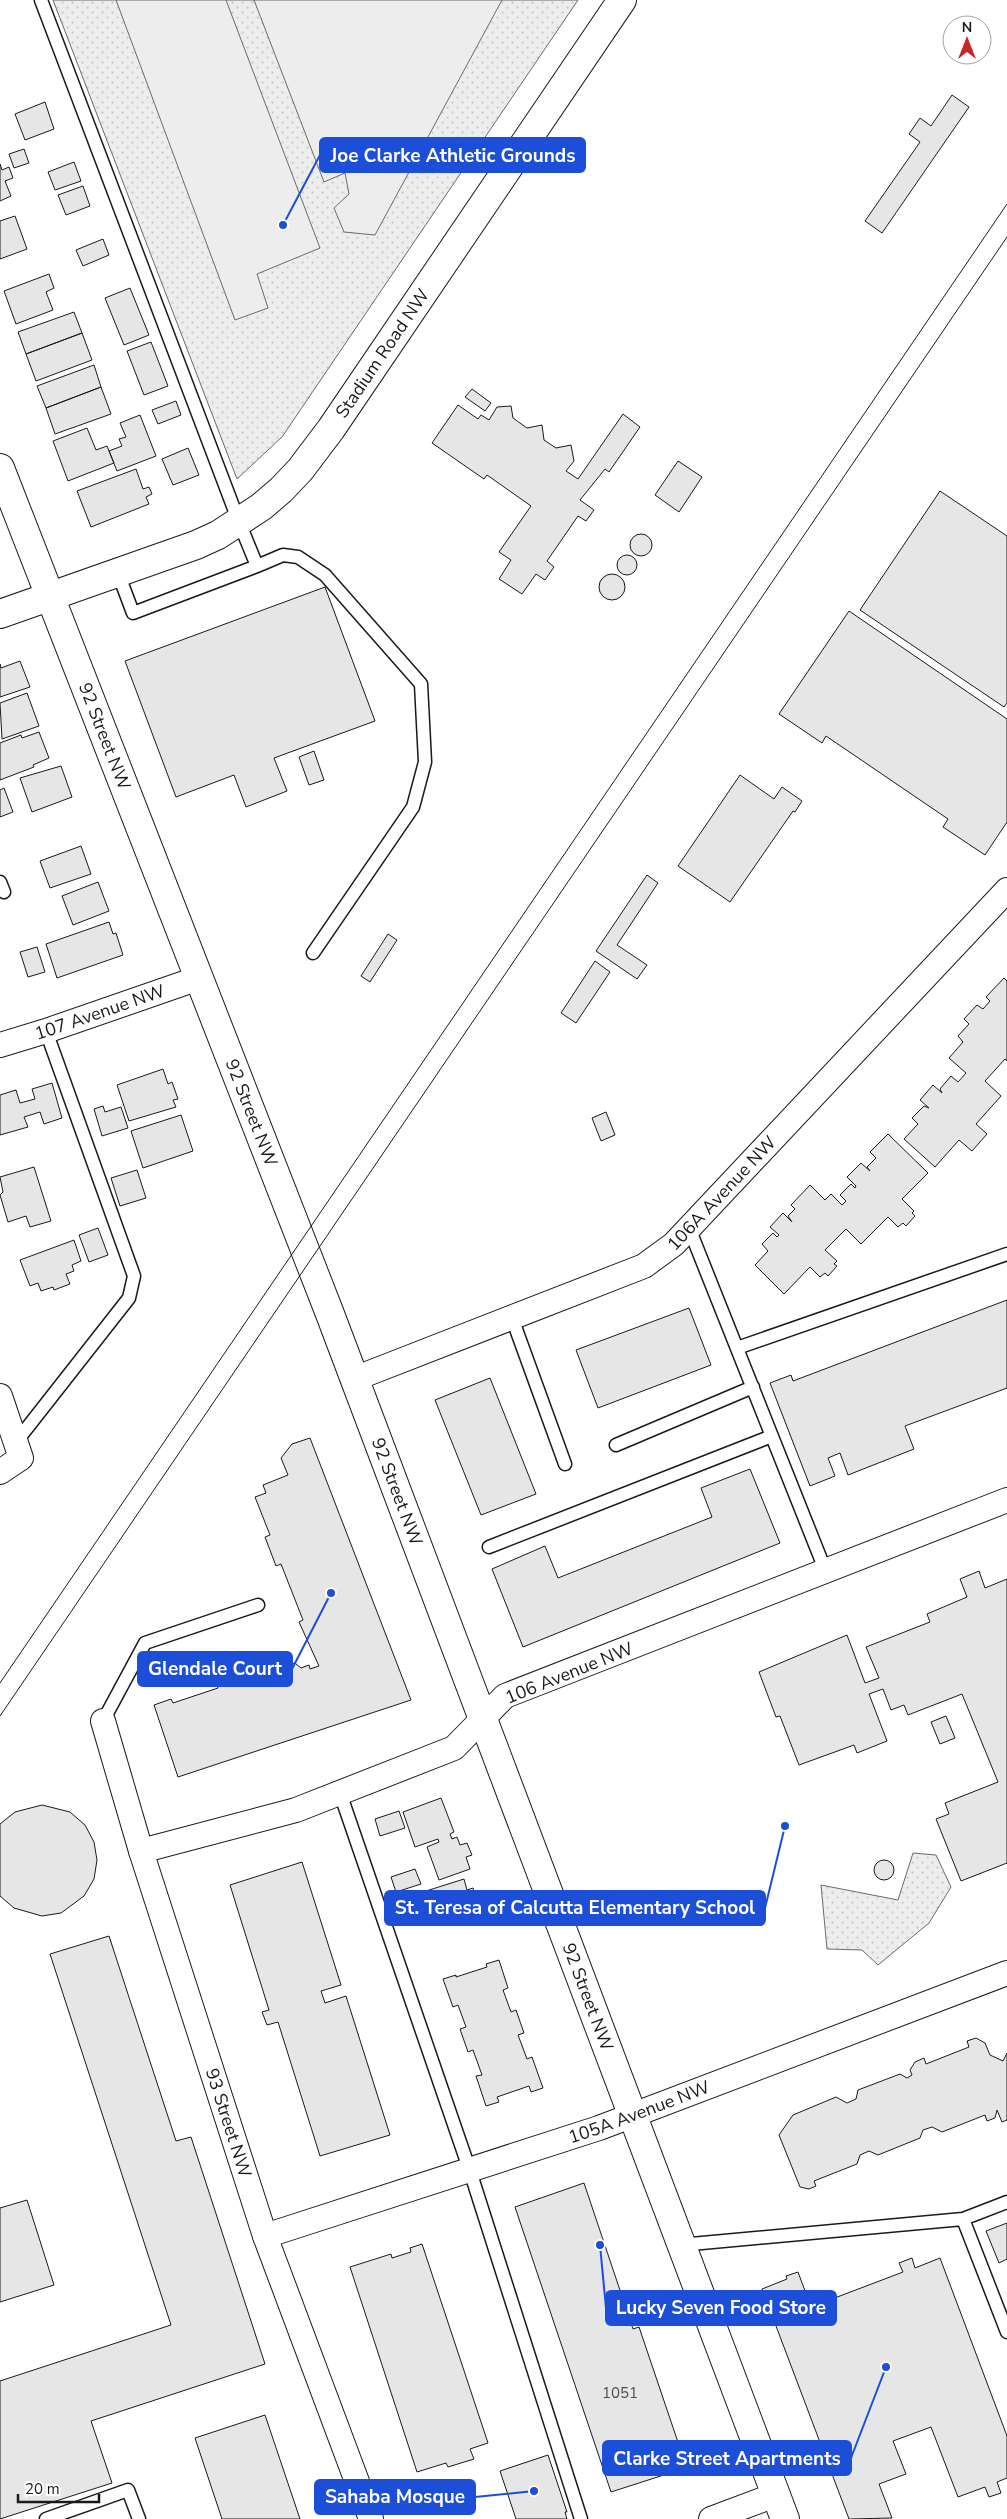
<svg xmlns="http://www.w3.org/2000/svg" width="1007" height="2519" viewBox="0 0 1007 2519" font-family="'Nunito Sans',sans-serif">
	<defs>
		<pattern id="park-dots" width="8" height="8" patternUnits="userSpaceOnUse" patternTransform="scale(1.25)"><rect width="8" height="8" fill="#ededed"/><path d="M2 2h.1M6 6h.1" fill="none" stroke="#cbcbcb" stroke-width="1.8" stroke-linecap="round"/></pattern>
	</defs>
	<rect width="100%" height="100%" fill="#fff"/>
	<!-- park -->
	<path fill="url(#park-dots)" stroke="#6a6a6a" d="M 53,0 L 578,0 L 282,437 L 237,479 Z
		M 913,1853 L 936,1855 L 951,1887 L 929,1923 L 878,1965 L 862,1950 L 827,1949 L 821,1885 L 898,1900 Z"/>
	<!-- built -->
	<path fill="#ededed" stroke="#6a6a6a" d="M 116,0 L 226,0 L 320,248 L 257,274 L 268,308 L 235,320 Z
		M 254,0 L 502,0 L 375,235 L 344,232 L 334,208 L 349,194 L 345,173 L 324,182 Z"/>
	<!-- building -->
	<path fill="#e6e6e6" stroke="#1a1a1a" d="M 952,95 L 969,107 L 882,233 L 865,221 L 920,142 L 909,134 L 920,118 L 931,126 Z
		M 45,102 L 54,129 L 25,140 L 15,114 Z
		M 24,149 L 29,163 L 14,168 L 9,154 Z
		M 74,162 L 81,181 L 55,190 L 48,172 Z
		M 0,164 L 2,170 L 9,167 L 13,178 L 5,181 L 11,196 L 0,201 Z
		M 83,186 L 90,206 L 66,215 L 58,195 Z
		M 15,216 L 27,249 L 0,259 L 0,221 Z
		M 103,239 L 109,255 L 83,266 L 76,250 Z
		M 49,274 L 54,288 L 46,292 L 53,310 L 16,324 L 4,291 Z
		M 130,288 L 149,335 L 124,345 L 105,298 Z
		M 74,312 L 82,333 L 26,354 L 18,332 Z
		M 82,333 L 92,360 L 36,381 L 26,354 Z
		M 151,342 L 168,386 L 144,395 L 127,351 Z
		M 94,365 L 101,387 L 46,408 L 37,386 Z
		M 101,387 L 111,414 L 55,434 L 46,408 Z
		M 472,389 L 491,403 L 485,411 L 465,397 Z
		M 176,401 L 181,415 L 158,424 L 152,410 Z
		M 458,405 L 478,419 L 481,415 L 489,420 L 497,407 L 511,406 L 513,418 L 527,428 L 542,425 L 544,440 L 556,448 L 571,445 L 574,461 L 566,471 L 578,479 L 623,414 L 640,427 L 609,472 L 605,469 L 580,500 L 594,510 L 586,521 L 578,516 L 547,561 L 554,567 L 545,580 L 536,574 L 522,594 L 499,579 L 511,560 L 499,552 L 531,506 L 487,475 L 484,479 L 432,443 Z
		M 140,415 L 156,456 L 117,471 L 109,451 L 122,446 L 119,439 L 126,437 L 120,423 Z
		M 87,428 L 96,450 L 107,446 L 114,463 L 68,481 L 53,441 Z
		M 188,448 L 199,475 L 173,485 L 162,459 Z
		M 678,461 L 702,477 L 679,512 L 655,495 Z
		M 136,469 L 143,489 L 149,487 L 152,494 L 146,497 L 149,504 L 91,527 L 77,491 Z
		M 940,491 L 1007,536 L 1007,703 L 1004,707 L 860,610 Z
		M630 545a11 11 0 1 1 22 0a11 11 0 1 1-22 0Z
		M617 565a10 10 0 1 1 20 0a10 10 0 1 1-20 0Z
		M599 587a13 13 0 1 1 26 0a13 13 0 1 1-26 0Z
		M 325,587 L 375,721 L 274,758 L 287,791 L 246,807 L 234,775 L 176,797 L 125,661 Z
		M 849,611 L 1007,719 L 1007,822 L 985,855 L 943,827 L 948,819 L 826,736 L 822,743 L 779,714 Z
		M 20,661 L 30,687 L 0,697 L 0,664 L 1,668 Z
		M 27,693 L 39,726 L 2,739 L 0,703 Z
		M 39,732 L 49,758 L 33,765 L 34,767 L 0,780 L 0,743 L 21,735 L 22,738 Z
		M 314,751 L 324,780 L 309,785 L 299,757 Z
		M 61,766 L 72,797 L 32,812 L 20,778 Z
		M 740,775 L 774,799 L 782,787 L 802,801 L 795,812 L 793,811 L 730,902 L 678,866 Z
		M 4,788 L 13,812 L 0,817 L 0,790 Z
		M 81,846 L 91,874 L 50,888 L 40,861 Z
		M 647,875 L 658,883 L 617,945 L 647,965 L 637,979 L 596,951 Z
		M 98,882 L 109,911 L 73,925 L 62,896 Z
		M 109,922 L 113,934 L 116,933 L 123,955 L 57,978 L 46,944 Z
		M 388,934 L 397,940 L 370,982 L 361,976 Z
		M 37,947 L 45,972 L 28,977 L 20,952 Z
		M 595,961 L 610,972 L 576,1023 L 561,1013 Z
		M 1004,978 L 1007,981 L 1007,1061 L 1005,1059 L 985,1081 L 1001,1096 L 976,1124 L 987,1134 L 972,1151 L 959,1140 L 935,1167 L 904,1139 L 918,1124 L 912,1118 L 924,1106 L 929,1108 L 920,1100 L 933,1085 L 942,1093 L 940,1089 L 951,1076 L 958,1082 L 966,1073 L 949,1058 L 963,1042 L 958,1036 L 969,1024 L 964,1019 L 977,1005 L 983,1009 L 990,1001 L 986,997 Z
		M 163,1069 L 168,1084 L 172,1082 L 178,1099 L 173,1100 L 176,1107 L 129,1121 L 117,1085 Z
		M 52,1083 L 62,1118 L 44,1124 L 40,1112 L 24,1117 L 28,1127 L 0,1135 L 0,1095 L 16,1090 L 20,1103 L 35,1099 L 32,1089 Z
		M 103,1106 L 105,1112 L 121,1107 L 128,1128 L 102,1136 L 94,1109 Z
		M 606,1112 L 615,1135 L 601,1141 L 592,1118 Z
		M 181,1115 L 193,1151 L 143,1168 L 131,1131 Z
		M 888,1134 L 928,1173 L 902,1199 L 914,1211 L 912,1213 L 915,1216 L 906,1226 L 903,1223 L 898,1227 L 888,1217 L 861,1244 L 846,1229 L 825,1250 L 837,1261 L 834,1264 L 837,1266 L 828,1276 L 825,1273 L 820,1277 L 810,1267 L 784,1294 L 755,1265 L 768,1251 L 762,1244 L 773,1233 L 777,1237 L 779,1235 L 770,1227 L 783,1213 L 792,1222 L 788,1216 L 795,1209 L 791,1205 L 810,1185 L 825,1200 L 831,1194 L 842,1205 L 846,1201 L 840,1195 L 851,1184 L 855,1188 L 856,1186 L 847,1177 L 861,1163 L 870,1171 L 867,1167 L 876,1158 L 870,1152 Z
		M 34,1167 L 51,1221 L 30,1227 L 26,1216 L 8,1222 L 0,1195 L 3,1192 L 0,1177 Z
		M 137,1170 L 146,1198 L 120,1206 L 111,1178 Z
		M 98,1228 L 108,1255 L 89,1262 L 79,1235 Z
		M 74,1240 L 81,1261 L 72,1265 L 74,1271 L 66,1274 L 70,1284 L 54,1290 L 53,1287 L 41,1291 L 38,1283 L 30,1286 L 20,1260 Z
		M 1007,1300 L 1007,1388 L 905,1426 L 914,1449 L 848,1475 L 840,1453 L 828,1458 L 835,1476 L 810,1486 L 770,1383 L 791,1375 L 793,1381 Z
		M 689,1308 L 711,1365 L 598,1408 L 576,1350 Z
		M 490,1378 L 536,1494 L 481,1515 L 435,1400 Z
		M 310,1438 L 411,1700 L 178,1777 L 154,1705 L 171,1699 L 173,1703 L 218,1688 L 216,1684 L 246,1674 L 248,1679 L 271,1672 L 270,1667 L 284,1662 L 285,1666 L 295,1663 L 301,1668 L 309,1665 L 310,1669 L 319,1666 L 299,1622 L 303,1620 L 281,1564 L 276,1566 L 265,1537 L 270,1535 L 255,1497 L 266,1493 L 263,1485 L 288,1475 L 281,1458 L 292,1444 Z
		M 750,1469 L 780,1543 L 523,1647 L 492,1569 L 545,1546 L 558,1578 L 712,1517 L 701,1488 Z
		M 979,1571 L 985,1588 L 1007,1579 L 1007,1863 L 961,1881 L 936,1819 L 949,1814 L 945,1803 L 998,1782 L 962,1694 L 908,1715 L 904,1705 L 891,1710 L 883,1689 L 869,1694 L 887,1741 L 857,1753 L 854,1745 L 799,1765 L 780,1716 L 776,1717 L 759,1672 L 847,1635 L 865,1683 L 879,1678 L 866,1647 L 930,1622 L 927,1614 L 967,1597 L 960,1579 Z
		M 946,1716 L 955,1738 L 940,1744 L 931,1722 Z
		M 441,1798 L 454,1832 L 450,1834 L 452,1839 L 457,1837 L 460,1845 L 467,1843 L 472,1855 L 466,1857 L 470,1869 L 439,1880 L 427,1847 L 439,1842 L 438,1839 L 415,1847 L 403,1812 Z
		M 42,1805 L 70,1812 L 85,1825 L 94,1842 L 97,1860 L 94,1879 L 84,1896 L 61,1913 L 42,1916 L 14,1908 L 0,1896 L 0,1824 L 15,1812 Z
		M 399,1811 L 405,1828 L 380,1836 L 375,1819 Z
		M874 1870a10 10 0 1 1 20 0a10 10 0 1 1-20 0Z
		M 302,1862 L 341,1985 L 321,1991 L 325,2003 L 346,1996 L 390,2135 L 320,2156 L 278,2022 L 267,2025 L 262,2012 L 269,2010 L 230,1885 Z
		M 415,1869 L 421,1884 L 396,1892 L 391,1877 Z
		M 464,1879 L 467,1890 L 473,1888 L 476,1900 L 471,1901 L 475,1912 L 436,1924 L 426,1891 Z
		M 109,1936 L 176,2141 L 191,2137 L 265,2364 L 91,2421 L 112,2483 L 0,2519 L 0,2381 L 171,2325 L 50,1954 Z
		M 499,1960 L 508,1988 L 503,1990 L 511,2012 L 516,2010 L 524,2033 L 518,2035 L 527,2059 L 532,2057 L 543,2088 L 531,2092 L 529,2086 L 497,2097 L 499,2102 L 486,2106 L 476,2076 L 482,2075 L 473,2050 L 468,2052 L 460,2029 L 466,2027 L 458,2005 L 453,2007 L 443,1979 L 456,1975 L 456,1977 L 487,1967 L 486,1964 Z
		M 976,2038 L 985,2043 L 990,2055 L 1003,2061 L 1007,2053 L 1007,2120 L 1002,2122 L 997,2110 L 995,2118 L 987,2121 L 985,2115 L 942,2132 L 932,2127 L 923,2130 L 920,2138 L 878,2155 L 869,2151 L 860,2155 L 857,2164 L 814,2181 L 816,2186 L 809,2189 L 800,2187 L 779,2135 L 793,2115 L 836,2097 L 847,2103 L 856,2099 L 858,2090 L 900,2074 L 907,2078 L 912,2075 L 910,2070 L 915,2062 L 924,2058 L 926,2064 L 969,2047 L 967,2041 Z
		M 584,2183 L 633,2329 L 639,2327 L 683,2457 L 667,2462 L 670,2473 L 611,2492 L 515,2207 Z
		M 27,2200 L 54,2285 L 0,2302 L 0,2208 Z
		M 1007,2223 L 1007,2259 L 999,2263 L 986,2231 Z
		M 422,2244 L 488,2443 L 470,2449 L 474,2459 L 448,2467 L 446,2463 L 417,2472 L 350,2267 L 391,2254 L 392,2258 L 411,2252 L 410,2248 Z
		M 912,2258 L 915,2268 L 940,2258 L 1007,2436 L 1007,2478 L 997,2482 L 1001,2493 L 989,2497 L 985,2487 L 958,2497 L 931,2427 L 893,2441 L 906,2474 L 879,2484 L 892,2518 L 849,2519 L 762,2289 L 787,2279 L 786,2276 L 798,2272 L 811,2307 L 903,2272 L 899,2263 Z
		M 265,2415 L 300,2519 L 222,2519 L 195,2438 Z
		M 548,2455 L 567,2512 L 565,2512 L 567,2519 L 516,2519 L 500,2471 Z"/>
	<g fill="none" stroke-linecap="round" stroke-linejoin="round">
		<defs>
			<path id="lane" d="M 41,0 L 239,522 L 257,566 L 133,613 L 118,573
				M 257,566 L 283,555 L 298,557 L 325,575 L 421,684 L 425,762 L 413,807 L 313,953
				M 0,882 L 4,892
				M 689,1228 L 826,1572
				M 512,1318 L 565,1464
				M 737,1348 L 1007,1254
				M 16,1442 L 129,1298 L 134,1276 L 46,1031
				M 616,1445 L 753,1387
				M 489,1547 L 772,1436
				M 103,1721 L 145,1643 L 258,1605
				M 340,1793 L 470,2171 L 581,2519
				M 963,2219 L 1007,2332
				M 680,2245 L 963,2219 L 1007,2202
				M 46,2519 L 128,2490 L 139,2519"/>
			<g id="street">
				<path id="s1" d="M 0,1045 L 46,1031 L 199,978"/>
				<path id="s2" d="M 354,1379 L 644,1266 L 674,1244 L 689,1228 L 1007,890"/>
				<path d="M 0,1396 L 21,1458 L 0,1472"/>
				<path id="s3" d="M 103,1721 L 141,1851 L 265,2236 L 371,2519"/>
				<path d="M 141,1851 L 296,1810 L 454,1748 L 505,1696 L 1007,1500"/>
				<path id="s4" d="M 265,2236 L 599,2128 L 1007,1973"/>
				<path d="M 711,2519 L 775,2495"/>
			</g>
			<g id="secondary">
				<path id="s5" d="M 0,468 L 330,1314 L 785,2519"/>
				<path id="s6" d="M 0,614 L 196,545 L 218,535 L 261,507 L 281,490 L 300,470 L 331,429 L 622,0"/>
			</g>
		</defs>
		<!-- lane casing -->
		<use href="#lane" stroke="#1a1a1a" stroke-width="15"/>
		<!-- street casing -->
		<use href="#street" stroke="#1a1a1a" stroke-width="26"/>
		<!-- secondary casing -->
		<use href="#secondary" stroke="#1a1a1a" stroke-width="30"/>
		<!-- lane -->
		<use href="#lane" stroke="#fff" stroke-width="12"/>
		<!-- street -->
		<use href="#street" stroke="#fff" stroke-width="24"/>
		<!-- secondary -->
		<use href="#secondary" stroke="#fff" stroke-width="28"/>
		<!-- tram -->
		<path stroke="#1a1a1a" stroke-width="1" d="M 0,1683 L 1007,204
			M 0,1716 L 1007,237"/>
	</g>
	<g text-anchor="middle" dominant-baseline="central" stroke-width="4" stroke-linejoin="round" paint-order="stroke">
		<!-- number labels -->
		<g font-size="15" fill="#4d4d4d">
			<text x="620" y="2393">1051</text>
		</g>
		<!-- street labels -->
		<g font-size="18" fill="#1a1a1a" stroke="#fff">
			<text stroke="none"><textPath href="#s6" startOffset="480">Stadium Road NW</textPath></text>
			<text stroke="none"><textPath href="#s5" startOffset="288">92 Street NW</textPath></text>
			<text stroke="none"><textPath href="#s1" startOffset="105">107 Avenue NW</textPath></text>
			<text stroke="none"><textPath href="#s5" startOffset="692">92 Street NW</textPath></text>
			<text stroke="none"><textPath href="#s2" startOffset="418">106A Avenue NW</textPath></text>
			<text stroke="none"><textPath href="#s5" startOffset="1098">92 Street NW</textPath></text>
			<text transform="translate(569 1673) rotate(-22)">106 Avenue NW</text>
			<text stroke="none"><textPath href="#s5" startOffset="1638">92 Street NW</textPath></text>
			<text stroke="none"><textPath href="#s4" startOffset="394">105A Avenue NW</textPath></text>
			<text stroke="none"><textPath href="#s3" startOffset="421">93 Street NW</textPath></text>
		</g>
	</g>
	<!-- callouts -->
	<path fill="none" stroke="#1d4ed8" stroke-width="2" d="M283 225L320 155M331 1593L292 1669M785 1826L765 1908M600 2245L606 2308M886 2367L851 2458M534 2491L475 2497"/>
	<g fill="#1d4ed8" stroke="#fff" stroke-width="2">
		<circle cx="283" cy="225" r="5"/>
		<circle cx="331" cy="1593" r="5"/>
		<circle cx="785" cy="1826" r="5"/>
		<circle cx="600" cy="2245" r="5"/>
		<circle cx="886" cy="2367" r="5"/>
		<circle cx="534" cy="2491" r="5"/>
	</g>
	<g fill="#1d4ed8" stroke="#1d4ed8" stroke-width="2">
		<rect x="320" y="138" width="265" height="34" rx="5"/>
		<rect x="138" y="1652" width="154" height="34" rx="5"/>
		<rect x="385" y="1891" width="380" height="34" rx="5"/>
		<rect x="606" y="2291" width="230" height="34" rx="5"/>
		<rect x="603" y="2441" width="248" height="34" rx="5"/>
		<rect x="315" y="2480" width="160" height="34" rx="5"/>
	</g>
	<g font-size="19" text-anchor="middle" font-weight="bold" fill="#fff">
		<text x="453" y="162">Joe Clarke Athletic Grounds</text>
		<text x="215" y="1675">Glendale Court</text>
		<text x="575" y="1914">St. Teresa of Calcutta Elementary School</text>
		<text x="721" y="2314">Lucky Seven Food Store</text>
		<text x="727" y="2465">Clarke Street Apartments</text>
		<text x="395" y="2503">Sahaba Mosque</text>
	</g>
	<!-- north arrow -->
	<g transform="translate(967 40)"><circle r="24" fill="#ffffff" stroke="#a3a3a3"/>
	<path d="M0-4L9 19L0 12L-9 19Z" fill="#c62828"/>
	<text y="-8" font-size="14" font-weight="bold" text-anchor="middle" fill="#1a1a1a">N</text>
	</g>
	<!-- scale -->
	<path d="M18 2494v8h81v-8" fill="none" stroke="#1a1a1a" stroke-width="2.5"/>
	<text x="25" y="2494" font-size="15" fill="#1a1a1a" stroke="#ffffff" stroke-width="4" paint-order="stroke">20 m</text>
</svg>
